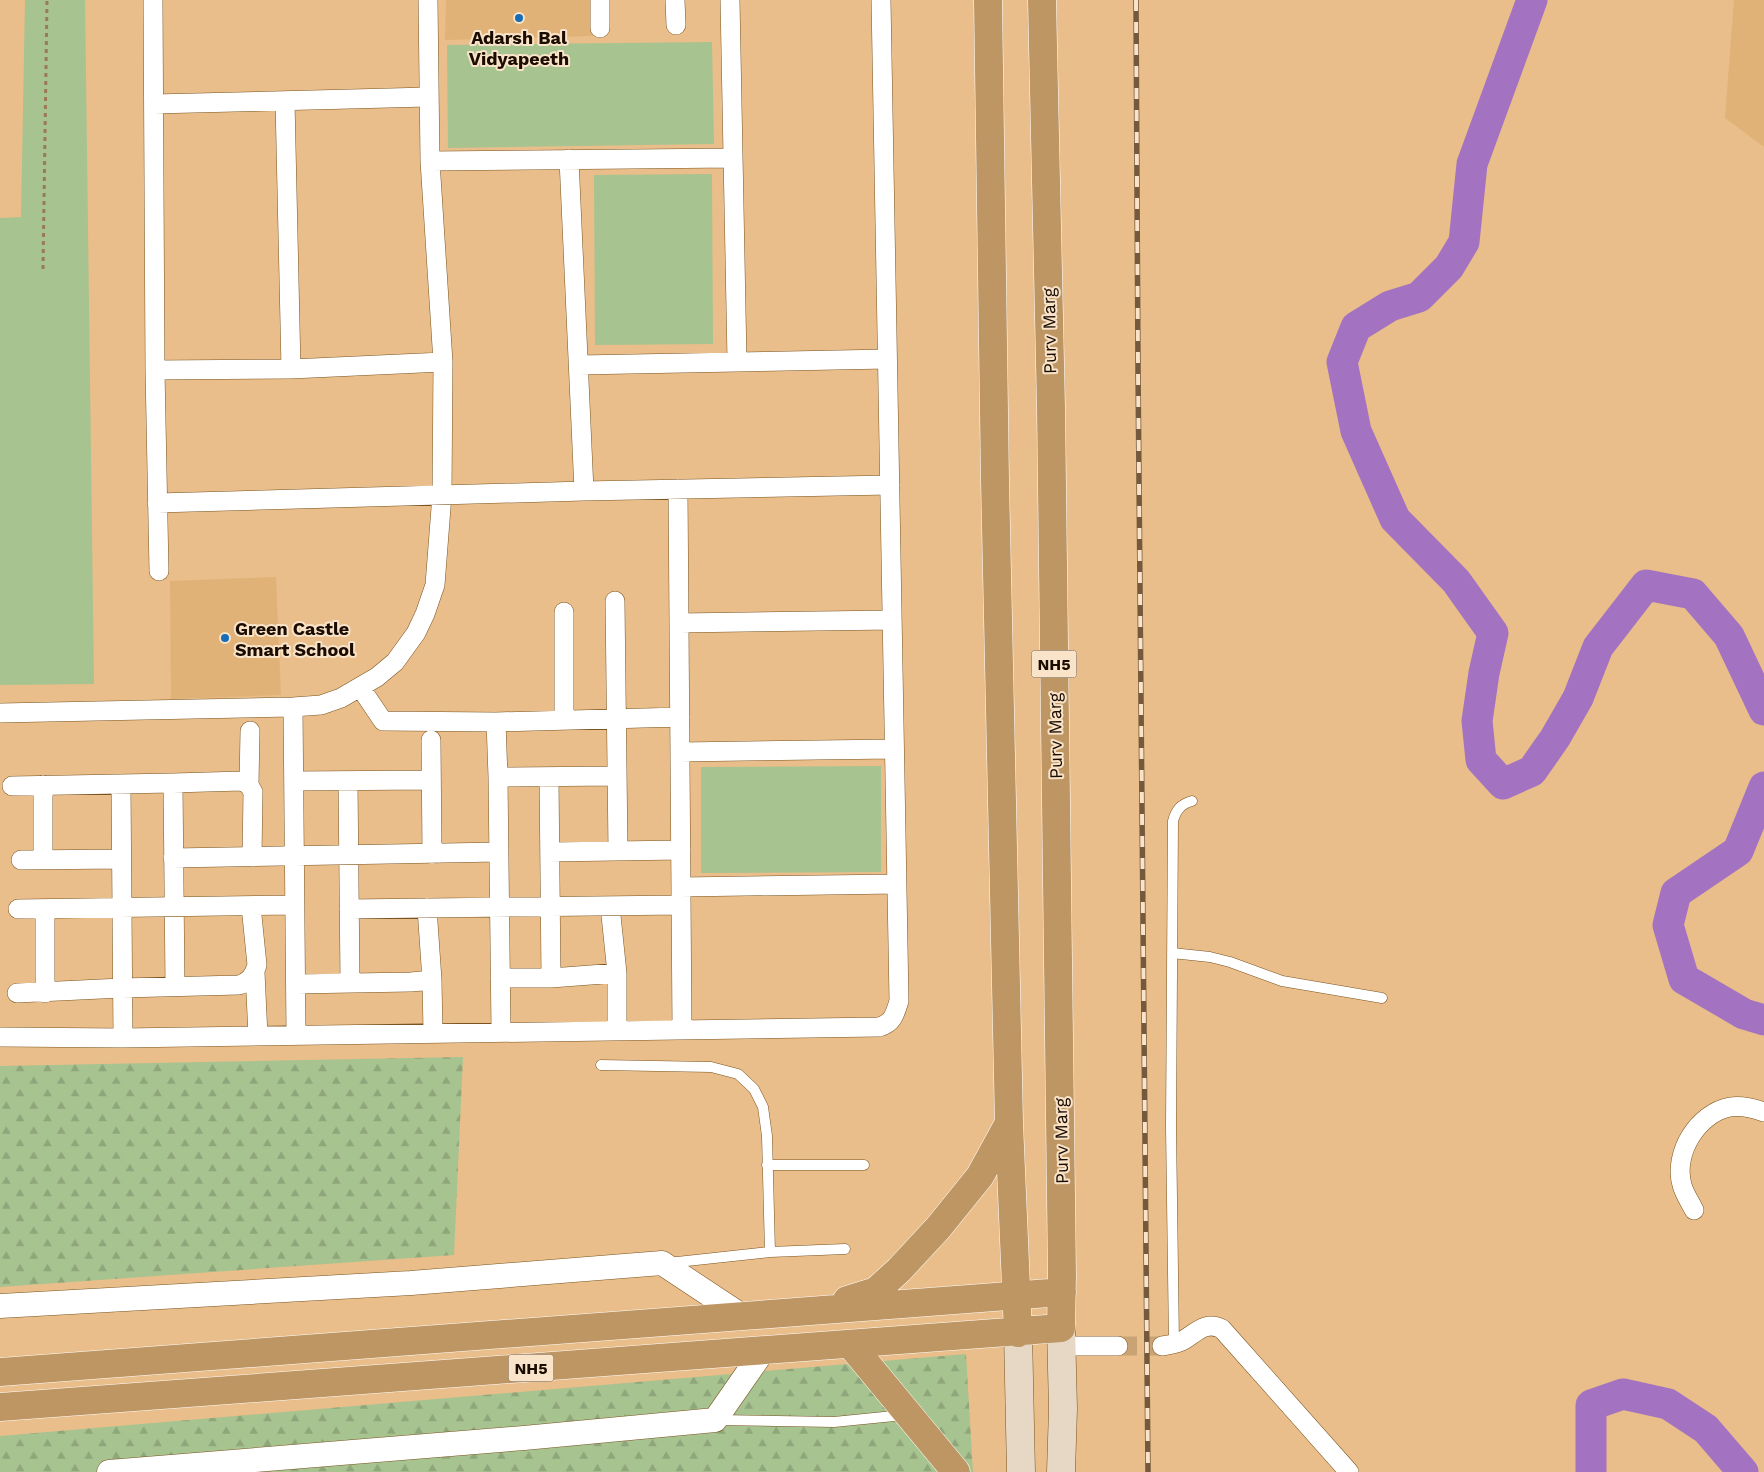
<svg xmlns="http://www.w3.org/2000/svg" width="1764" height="1472" viewBox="0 0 1764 1472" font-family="'Work Sans',sans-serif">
	<defs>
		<pattern id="forest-firs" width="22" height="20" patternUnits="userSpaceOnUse" patternTransform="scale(1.25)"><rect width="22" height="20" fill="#a7c390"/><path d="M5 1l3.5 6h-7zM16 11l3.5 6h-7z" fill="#8fa67a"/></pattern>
	</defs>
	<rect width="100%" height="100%" fill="#e9be8a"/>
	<!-- built -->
	<path fill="#e1b277" d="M 446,0 L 593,0 L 593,36 L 445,40 Z
		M 1734,0 L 1764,0 L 1764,147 L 1725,118 Z
		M 276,577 L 281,695 L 171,699 L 170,581 Z"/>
	<!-- green -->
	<path fill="#a7c390" d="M 25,0 L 85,0 L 94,684 L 0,685 L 0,218 L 21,217 Z
		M 712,42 L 714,144 L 448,148 L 447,45 Z
		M 712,174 L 713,344 L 595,345 L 594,175 Z
		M 881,766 L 881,872 L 701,873 L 701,767 Z"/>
	<!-- forest -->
	<path fill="url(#forest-firs)" d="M 463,1057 L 454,1255 L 0,1287 L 0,1066 Z
		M 966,1354 L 973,1472 L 0,1472 L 0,1436 Z"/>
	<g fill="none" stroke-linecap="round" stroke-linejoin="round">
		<!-- river -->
		<path stroke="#a373c2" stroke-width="31" d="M 1532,0 L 1472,164 L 1464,242 L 1449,267 L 1419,297 L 1390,306 L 1356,327 L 1342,362 L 1356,431 L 1395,519 L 1456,581 L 1493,633 L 1484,673 L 1477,721 L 1481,760 L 1503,784 L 1532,771 L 1555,738 L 1578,698 L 1598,647 L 1646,585 L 1693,594 L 1729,636 L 1764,710
			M 1764,787 L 1738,851 L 1676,893 L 1668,925 L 1684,979 L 1744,1014 L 1764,1020
			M 1591,1472 L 1591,1405 L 1623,1394 L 1668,1404 L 1706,1429 L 1743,1472"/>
		<!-- minor-tunnel -->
		<path stroke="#caa375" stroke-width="19" stroke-dasharray="19 9" stroke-linecap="butt" d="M 1118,1346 L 1162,1346"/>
		<defs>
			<path id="service" d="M 1172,953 L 1210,957 L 1230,962 L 1282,981 L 1382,998
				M 601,1065 L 711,1067 L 738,1074 L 754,1089 L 763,1107 L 767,1136 L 770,1252
				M 767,1165 L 864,1165
				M 668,1263 L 770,1252 L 845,1249
				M 1174,1344 L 1171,1127 L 1173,821 C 1176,810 1181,804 1192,801
				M 717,1420 L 834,1422 L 894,1416 L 904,1410"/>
			<path id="minor" d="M 153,0 L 155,370 L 159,571
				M 600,0 L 600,28
				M 675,0 L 676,25
				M 730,0 L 737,361
				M 285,101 L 291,369
				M 154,104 L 428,97
				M 569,159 L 584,491
				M 430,161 L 733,158
				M 579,365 L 887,359
				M 155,370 L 291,369 L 443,362
				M 678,489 L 682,1030
				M 157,503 L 584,491 L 890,485
				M 615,601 L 618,851
				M 679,623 L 892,620
				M 360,687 L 383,721 L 496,722 L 680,717
				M 293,707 L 296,1035
				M 0,713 L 293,707 L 321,705 L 341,698 L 377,677 L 395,662 L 416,633 L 425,614 L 435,585 L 442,495 L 443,362 L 430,161 L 428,0
				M 564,720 L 564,612
				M 496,722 L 498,777 L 501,1031
				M 431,740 L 432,854
				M 680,752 L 894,749
				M 498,777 L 617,776
				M 549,777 L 551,978
				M 294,781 L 431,780
				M 348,781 L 350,983
				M 173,783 L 175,987
				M 121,784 L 123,1038
				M 43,785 L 43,860
				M 249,785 L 250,731
				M 12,786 L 173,783 L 242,781 L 249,785 L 253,792 L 252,857
				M 550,852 L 681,850
				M 173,858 L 499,852
				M 21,860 L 121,859
				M 681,887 L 897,884
				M 610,906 L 617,973 L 617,1030
				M 427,908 L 432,980 L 433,1033
				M 18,909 L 295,905
				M 45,909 L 45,993
				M 349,909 L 681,905
				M 255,972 L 258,1036
				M 500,978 L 551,978 L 617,973
				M 296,984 L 411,982 L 432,980
				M 17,993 L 122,988 L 239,985 C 249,982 254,976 257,965 L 251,906
				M 0,1037 L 123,1038 L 879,1027 C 893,1023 895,1014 899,1001 L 881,0
				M 1694,1210 C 1690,1202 1684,1193 1682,1185 C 1673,1153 1698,1113 1730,1107 C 1742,1105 1753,1108 1764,1112
				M 1061,1346 L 1118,1346
				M 1162,1346 C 1169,1345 1175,1344 1182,1341 C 1195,1334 1205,1320 1222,1329 L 1349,1472"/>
			<path id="tertiary" d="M 0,1306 L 411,1283 L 662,1263 L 742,1316
				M 109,1472 L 524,1438 L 715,1420 L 763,1351"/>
			<path id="secondary" d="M 1061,1328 L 1063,1409 L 1061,1472
				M 1018,1333 L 1021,1472"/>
			<path id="trunk" d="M 988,0 L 995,481 L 1009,1123 L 1018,1333
				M 847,1300 L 876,1291 L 899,1270 L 938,1228 L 980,1176 L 1009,1123
				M 851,1345 L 956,1472
				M 0,1372 L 1062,1292
				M 0,1407 L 1061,1328 L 1062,1275 L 1051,408 L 1042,0"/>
		</defs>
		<!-- service casing -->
		<use href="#service" stroke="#7a5420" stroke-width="11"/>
		<!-- minor casing -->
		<use href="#minor" stroke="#7a5420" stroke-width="20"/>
		<!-- tertiary casing -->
		<use href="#tertiary" stroke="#7a5420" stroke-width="25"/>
		<!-- secondary casing -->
		<use href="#secondary" stroke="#7a5420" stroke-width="29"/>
		<!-- trunk casing -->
		<use href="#trunk" stroke="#fff" stroke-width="29"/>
		<!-- path -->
		<path stroke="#9b7b56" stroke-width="3" stroke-dasharray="4 4" stroke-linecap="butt" d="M 43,269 L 47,0"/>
		<!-- service -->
		<use href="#service" stroke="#fff" stroke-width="10"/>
		<!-- minor -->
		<use href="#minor" stroke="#fff" stroke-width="19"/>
		<!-- tertiary -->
		<use href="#tertiary" stroke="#fff" stroke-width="24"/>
		<!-- secondary -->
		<use href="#secondary" stroke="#e6d8c4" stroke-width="28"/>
		<!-- trunk -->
		<use href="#trunk" stroke="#be9663" stroke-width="28"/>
		<defs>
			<path id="rail" d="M 1136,0 L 1138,369 L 1148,1472"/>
		</defs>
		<!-- rail casing -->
		<use href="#rail" stroke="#74593c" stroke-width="5.5"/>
		<!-- rail -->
		<use href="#rail" stroke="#f9e3c9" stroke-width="4" stroke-dasharray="11" stroke-linecap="butt"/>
	</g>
	<!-- markers -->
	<g fill="#156cb9" stroke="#f9e3c9" stroke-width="2">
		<circle cx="519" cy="18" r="5"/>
		<circle cx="225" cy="638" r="5"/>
	</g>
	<g text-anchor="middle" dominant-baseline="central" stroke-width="4" stroke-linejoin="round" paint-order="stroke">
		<!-- shield labels -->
		<g fill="#f9e3c9" stroke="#5e4c3c" stroke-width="1">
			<rect x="1031.5" y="650.5" width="45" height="27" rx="4"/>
			<rect x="508.5" y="1354.5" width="45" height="27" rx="4"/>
		</g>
		<g font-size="16" font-weight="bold" fill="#1b0c00">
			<text x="1054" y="664">NH5</text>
			<text x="531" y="1368">NH5</text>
		</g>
		<!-- poi labels -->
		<g font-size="18" font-weight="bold" fill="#1b0c00" stroke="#f9e3c9">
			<text x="519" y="37">Adarsh Bal<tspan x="519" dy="21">Vidyapeeth</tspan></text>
			<text x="235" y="628" text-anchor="start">Green Castle<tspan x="235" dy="21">Smart School</tspan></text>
		</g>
		<!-- street labels -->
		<g font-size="18" fill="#1b0c00" stroke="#f9e3c9">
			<text transform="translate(1049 331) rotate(-91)">Purv Marg</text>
			<text transform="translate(1055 736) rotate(-91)">Purv Marg</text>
			<text transform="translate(1061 1141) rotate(-91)">Purv Marg</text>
		</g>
	</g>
</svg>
